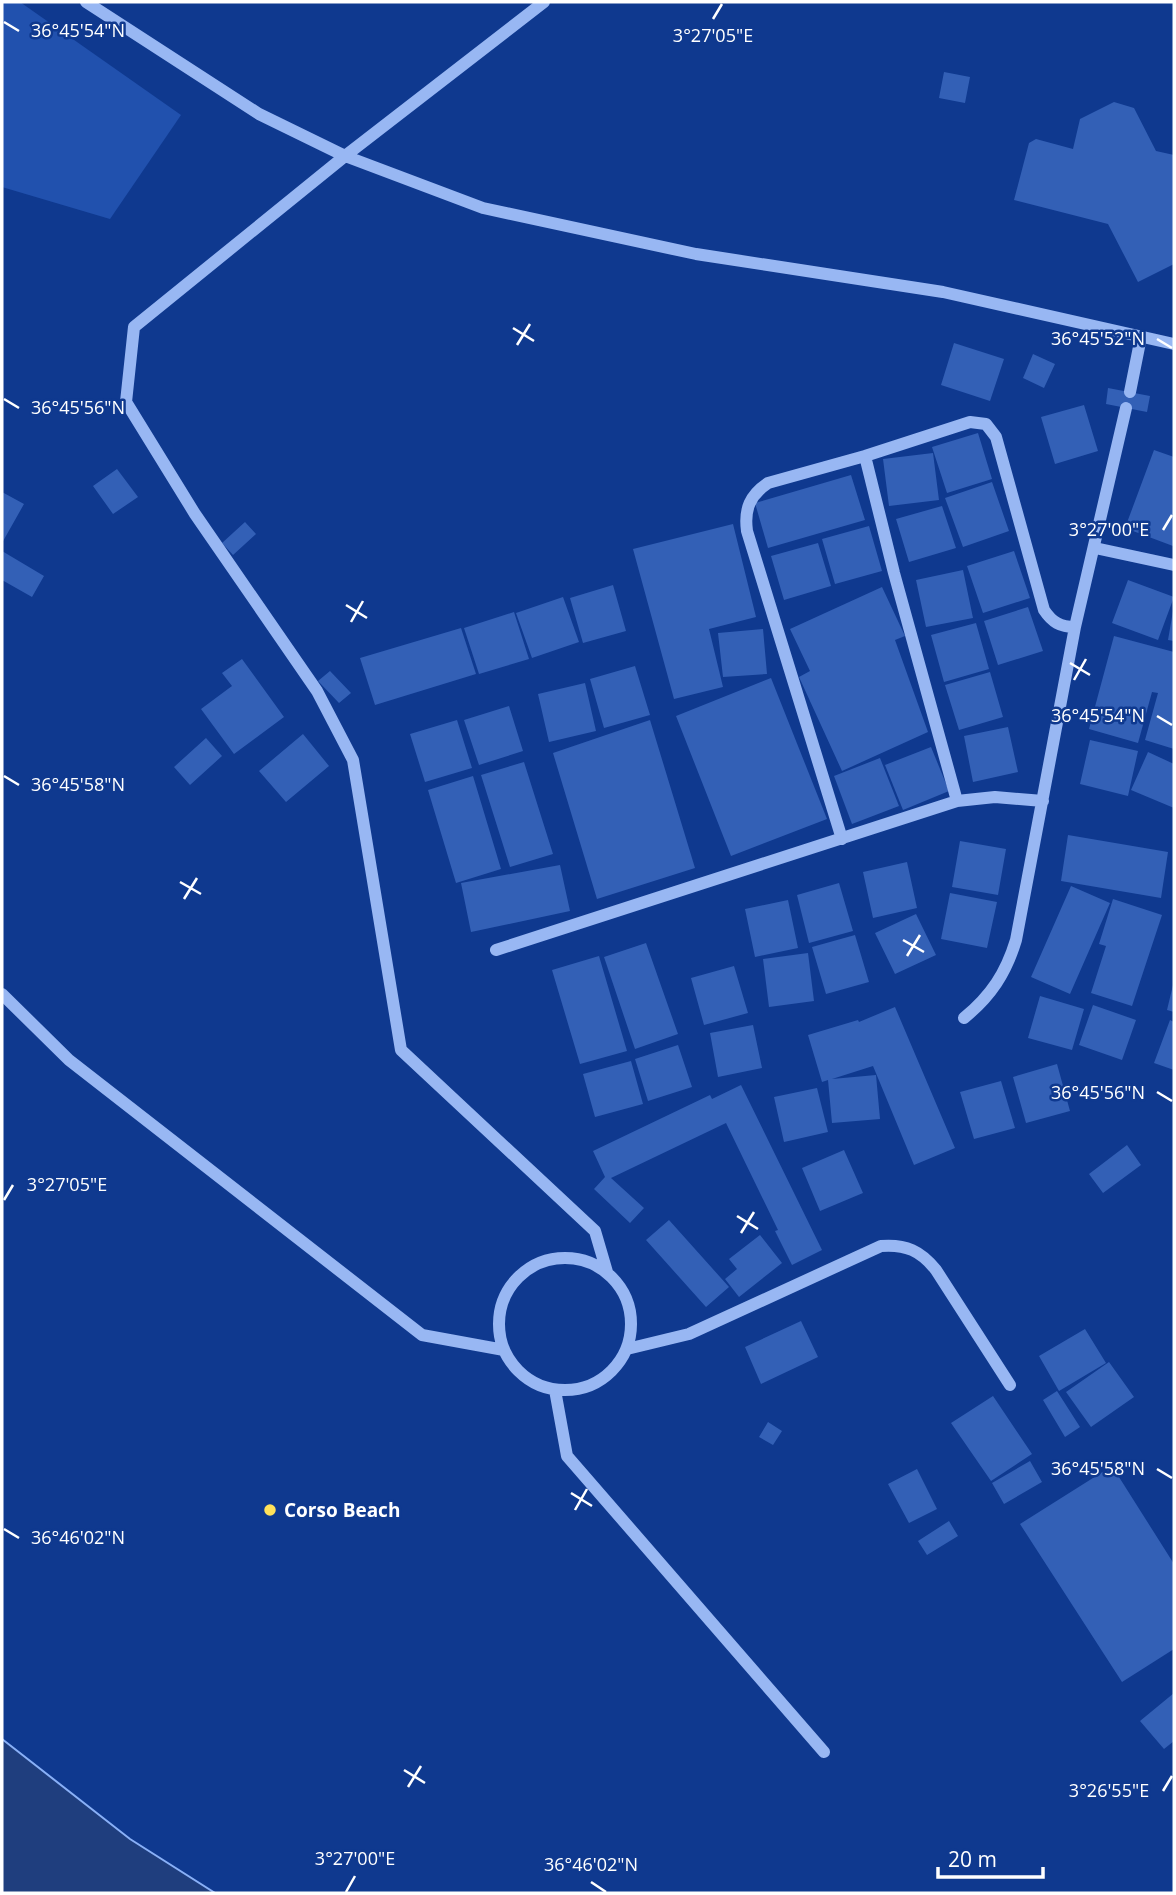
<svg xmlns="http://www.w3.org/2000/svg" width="1176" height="1895" viewBox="0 0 1176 1895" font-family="'Open Sans',sans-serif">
	<rect width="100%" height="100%" fill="#0f398f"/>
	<!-- green -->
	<path fill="#2151ae" d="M 2,2 L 20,2 L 181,115 L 110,219 L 2,187 Z"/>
	<!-- water -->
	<path fill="#1f3e7e" stroke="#89b0f7" stroke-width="2" d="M 2,1739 L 130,1839 L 215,1893 L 2,1893 Z"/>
	<!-- building -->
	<path fill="#3360b6" d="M 944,72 L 970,77 L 965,103 L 939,98 Z
		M 1114,102 L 1134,108 L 1156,151 L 1174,155 L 1174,264 L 1138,282 L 1108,224 L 1014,200 L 1029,143 L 1036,139 L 1073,149 L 1080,119 Z
		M 954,343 L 1004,359 L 990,401 L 941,385 Z
		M 1033,354 L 1055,364 L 1044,388 L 1023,378 Z
		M 1108,388 L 1150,396 L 1147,412 L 1106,404 Z
		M 1084,405 L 1098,451 L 1055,464 L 1041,417 Z
		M 978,433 L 992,479 L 947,493 L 932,447 Z
		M 1154,450 L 1174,457 L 1173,546 L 1125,528 Z
		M 933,453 L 939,500 L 889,506 L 883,459 Z
		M 117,469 L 138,497 L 113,514 L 93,486 Z
		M 851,475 L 865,520 L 768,548 L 755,503 Z
		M 992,482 L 1009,531 L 963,547 L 945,498 Z
		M 2,492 L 24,504 L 2,543 Z
		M 942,506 L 956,548 L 909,562 L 896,519 Z
		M 245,522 L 256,534 L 233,555 L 222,543 Z
		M 733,524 L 756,617 L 709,629 L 723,687 L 674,699 L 633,549 Z
		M 869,526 L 882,571 L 835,584 L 822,539 Z
		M 818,543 L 831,586 L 784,600 L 771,556 Z
		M 2,551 L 44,576 L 32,597 L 2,580 Z
		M 1014,551 L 1030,598 L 983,613 L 967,566 Z
		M 963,570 L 973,618 L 926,627 L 916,580 Z
		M 1128,580 L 1174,597 L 1158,640 L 1112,623 Z
		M 613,585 L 626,631 L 583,643 L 570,598 Z
		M 882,587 L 905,636 L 895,640 L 928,732 L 842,771 L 799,677 L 810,671 L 790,629 Z
		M 563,597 L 579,642 L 532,658 L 516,613 Z
		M 1028,607 L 1043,651 L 998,665 L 984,621 Z
		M 1173,611 L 1174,611 L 1174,641 L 1168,640 Z
		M 514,612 L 529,659 L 479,674 L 464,628 Z
		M 976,623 L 989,669 L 944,682 L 931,635 Z
		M 461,628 L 476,674 L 375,705 L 360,658 Z
		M 763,629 L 767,674 L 723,677 L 718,633 Z
		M 1114,636 L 1174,652 L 1174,749 L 1145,740 L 1158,693 L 1152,692 L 1138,743 L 1089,729 Z
		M 242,659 L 284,717 L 234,754 L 201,709 L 232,686 L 222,673 Z
		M 635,666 L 650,715 L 604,728 L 590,679 Z
		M 330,671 L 351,693 L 339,703 L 318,681 Z
		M 990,672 L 1003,717 L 959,730 L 945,685 Z
		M 771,678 L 827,819 L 731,856 L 676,716 Z
		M 585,683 L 596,731 L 549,742 L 538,694 Z
		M 509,706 L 523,751 L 479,765 L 464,720 Z
		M 457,720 L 472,768 L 425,782 L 410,734 Z
		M 650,720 L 695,868 L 597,899 L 553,753 Z
		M 1008,727 L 1018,772 L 973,782 L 964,736 Z
		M 303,734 L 329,766 L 286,802 L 259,771 Z
		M 206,738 L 222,756 L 190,785 L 174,767 Z
		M 1090,740 L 1138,751 L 1128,796 L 1080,784 Z
		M 931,747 L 949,791 L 903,810 L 885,765 Z
		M 1148,752 L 1174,764 L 1174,808 L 1131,790 Z
		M 880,758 L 899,806 L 852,824 L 834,776 Z
		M 524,762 L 553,854 L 510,867 L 481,775 Z
		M 473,776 L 501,869 L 456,883 L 428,790 Z
		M 1068,835 L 1168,852 L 1161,898 L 1061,881 Z
		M 960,841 L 1006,849 L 998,895 L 952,887 Z
		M 907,862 L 917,908 L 873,918 L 863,872 Z
		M 560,865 L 570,911 L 471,932 L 461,883 Z
		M 839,883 L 853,931 L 809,943 L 797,895 Z
		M 1071,886 L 1110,903 L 1070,994 L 1031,977 Z
		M 950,893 L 997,902 L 987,948 L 941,939 Z
		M 1113,899 L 1162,915 L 1132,1006 L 1091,993 L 1106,946 L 1099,944 Z
		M 788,900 L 798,948 L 755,957 L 745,909 Z
		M 916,914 L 936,955 L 895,974 L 875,933 Z
		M 855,935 L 869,982 L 826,994 L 812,947 Z
		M 646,943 L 678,1034 L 635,1049 L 604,957 Z
		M 808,953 L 814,1001 L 769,1007 L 763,959 Z
		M 599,956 L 627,1051 L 580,1064 L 552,970 Z
		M 734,966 L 748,1013 L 704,1025 L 691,978 Z
		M 1173,985 L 1174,985 L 1174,1012 L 1167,1010 Z
		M 1040,996 L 1084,1009 L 1072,1050 L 1028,1038 Z
		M 1093,1005 L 1136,1020 L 1122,1060 L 1079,1045 Z
		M 895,1007 L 955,1148 L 914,1165 L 873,1066 L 832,1079 L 876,1075 L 880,1119 L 832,1123 L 828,1080 L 822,1082 L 808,1035 L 858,1020 L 859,1022 Z
		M 1170,1020 L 1174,1022 L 1174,1070 L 1154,1063 Z
		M 753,1025 L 762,1068 L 718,1077 L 710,1033 Z
		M 678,1045 L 692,1087 L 648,1101 L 635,1059 Z
		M 631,1061 L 643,1104 L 595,1117 L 583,1074 Z
		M 1057,1064 L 1070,1111 L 1026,1123 L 1013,1077 Z
		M 1001,1081 L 1015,1128 L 974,1139 L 960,1092 Z
		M 741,1085 L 822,1250 L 792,1265 L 775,1231 L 778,1230 L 726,1123 L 611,1178 L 644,1208 L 630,1223 L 594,1189 L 605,1177 L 593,1151 L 710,1095 L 712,1099 Z
		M 817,1088 L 828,1132 L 784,1142 L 774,1097 Z
		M 1127,1145 L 1141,1165 L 1103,1193 L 1089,1174 Z
		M 844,1150 L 863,1193 L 820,1211 L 802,1168 Z
		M 669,1220 L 729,1287 L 706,1307 L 646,1240 Z
		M 760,1235 L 782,1263 L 739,1297 L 725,1279 L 737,1269 L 729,1259 Z
		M 801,1321 L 818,1357 L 761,1384 L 745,1347 Z
		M 1085,1329 L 1106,1363 L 1059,1391 L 1039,1356 Z
		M 1109,1362 L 1134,1397 L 1091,1427 L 1066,1392 Z
		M 1057,1391 L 1080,1427 L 1065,1437 L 1043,1400 Z
		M 993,1396 L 1032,1454 L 991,1481 L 951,1423 Z
		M 768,1422 L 782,1431 L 773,1445 L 759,1437 Z
		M 1030,1461 L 1042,1482 L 1004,1504 L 992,1483 Z
		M 1112,1466 L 1174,1564 L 1174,1649 L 1122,1682 L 1020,1524 Z
		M 917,1469 L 937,1509 L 909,1523 L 888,1484 Z
		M 949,1521 L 958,1536 L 927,1555 L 918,1541 Z
		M 1174,1693 L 1174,1741 L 1164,1749 L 1140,1721 Z"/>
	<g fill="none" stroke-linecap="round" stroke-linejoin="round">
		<!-- minor -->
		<path stroke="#98b7f3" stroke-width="12" d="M 86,2 L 259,114 L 345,156 L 483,208 L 696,254 L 943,292 L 1174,344
			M 544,2 L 345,156 L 134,327 L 126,402 L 195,514 L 317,691 L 353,760 L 401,1050 L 595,1231 L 607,1272
			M 1130,392 L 1141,337
			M 865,456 L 894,573 L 957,801
			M 1095,548 L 1174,565
			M 842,839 L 747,531 C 744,509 750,495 768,483 L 865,456 L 970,422 L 986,424 L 996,437 L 1044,610 C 1052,622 1060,627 1075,627
			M 496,950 L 957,801 L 995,797 L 1043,801
			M 2,994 L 69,1060 L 422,1335 L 504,1350
			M 964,1018 C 991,996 1006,973 1016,940 L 1075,627 L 1126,408
			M499 1324a66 66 0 1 1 132 0a66 66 0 1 1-132 0Z
			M 627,1349 L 689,1334 L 881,1246 C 906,1244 921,1251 936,1270 L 1010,1385
			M 555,1390 L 567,1456 L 824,1752"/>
	</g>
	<!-- ticks -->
	<path fill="none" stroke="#fff" stroke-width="2.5" d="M 713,19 L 722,4M 4,22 L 19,31M 513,328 L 534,341M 1157,339 L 1172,348M 517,345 L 530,324M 4,399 L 19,408M 1163,530 L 1172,515M 346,605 L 367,618M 351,622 L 363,601M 1070,663 L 1090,675M 1074,680 L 1086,659M 1157,716 L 1172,725M 4,776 L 19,785M 180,882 L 201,894M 184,899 L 197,878M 903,940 L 924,952M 907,956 L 920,935M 1157,1092 L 1172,1101M 4,1200 L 13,1185M 737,1216 L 758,1229M 741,1233 L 754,1212M 1157,1469 L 1172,1478M 571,1493 L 592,1506M 575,1510 L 587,1489M 4,1529 L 19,1538M 404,1770 L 425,1783M 408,1787 L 421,1766M 1163,1791 L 1172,1776M 591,1882 L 606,1892M 346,1892 L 355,1876"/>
	<!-- markers -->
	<circle fill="#ffe15a" stroke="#0f398f" stroke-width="2.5" cx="270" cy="1510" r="7"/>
	<g text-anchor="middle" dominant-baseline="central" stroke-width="5" stroke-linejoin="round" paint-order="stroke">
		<!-- poi labels -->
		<g font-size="19" font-weight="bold" fill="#fff" stroke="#0f398f" text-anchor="start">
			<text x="284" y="1510">Corso Beach</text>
		</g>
	</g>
	<g font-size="18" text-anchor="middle" fill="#fff" stroke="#0f398f" stroke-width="5" stroke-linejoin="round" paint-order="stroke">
		<text x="78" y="37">36°45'54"N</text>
		<text x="713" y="42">3°27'05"E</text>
		<text x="1098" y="345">36°45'52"N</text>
		<text x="78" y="414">36°45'56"N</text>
		<text x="1109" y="536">3°27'00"E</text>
		<text x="1098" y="722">36°45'54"N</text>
		<text x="78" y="791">36°45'58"N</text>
		<text x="1098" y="1099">36°45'56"N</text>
		<text x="67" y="1191">3°27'05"E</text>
		<text x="1098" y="1475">36°45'58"N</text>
		<text x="78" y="1544">36°46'02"N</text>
		<text x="1109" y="1797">3°26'55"E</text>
		<text x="355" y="1865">3°27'00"E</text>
		<text x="591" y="1871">36°46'02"N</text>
	</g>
	<!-- border -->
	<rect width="1176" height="1895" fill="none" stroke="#ffffff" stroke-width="7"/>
	<!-- scale -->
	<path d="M938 1867v10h105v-10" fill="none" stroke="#ffffff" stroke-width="3.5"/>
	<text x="948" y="1867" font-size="21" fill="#ffffff" stroke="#0f398f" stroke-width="5" paint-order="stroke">20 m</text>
</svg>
